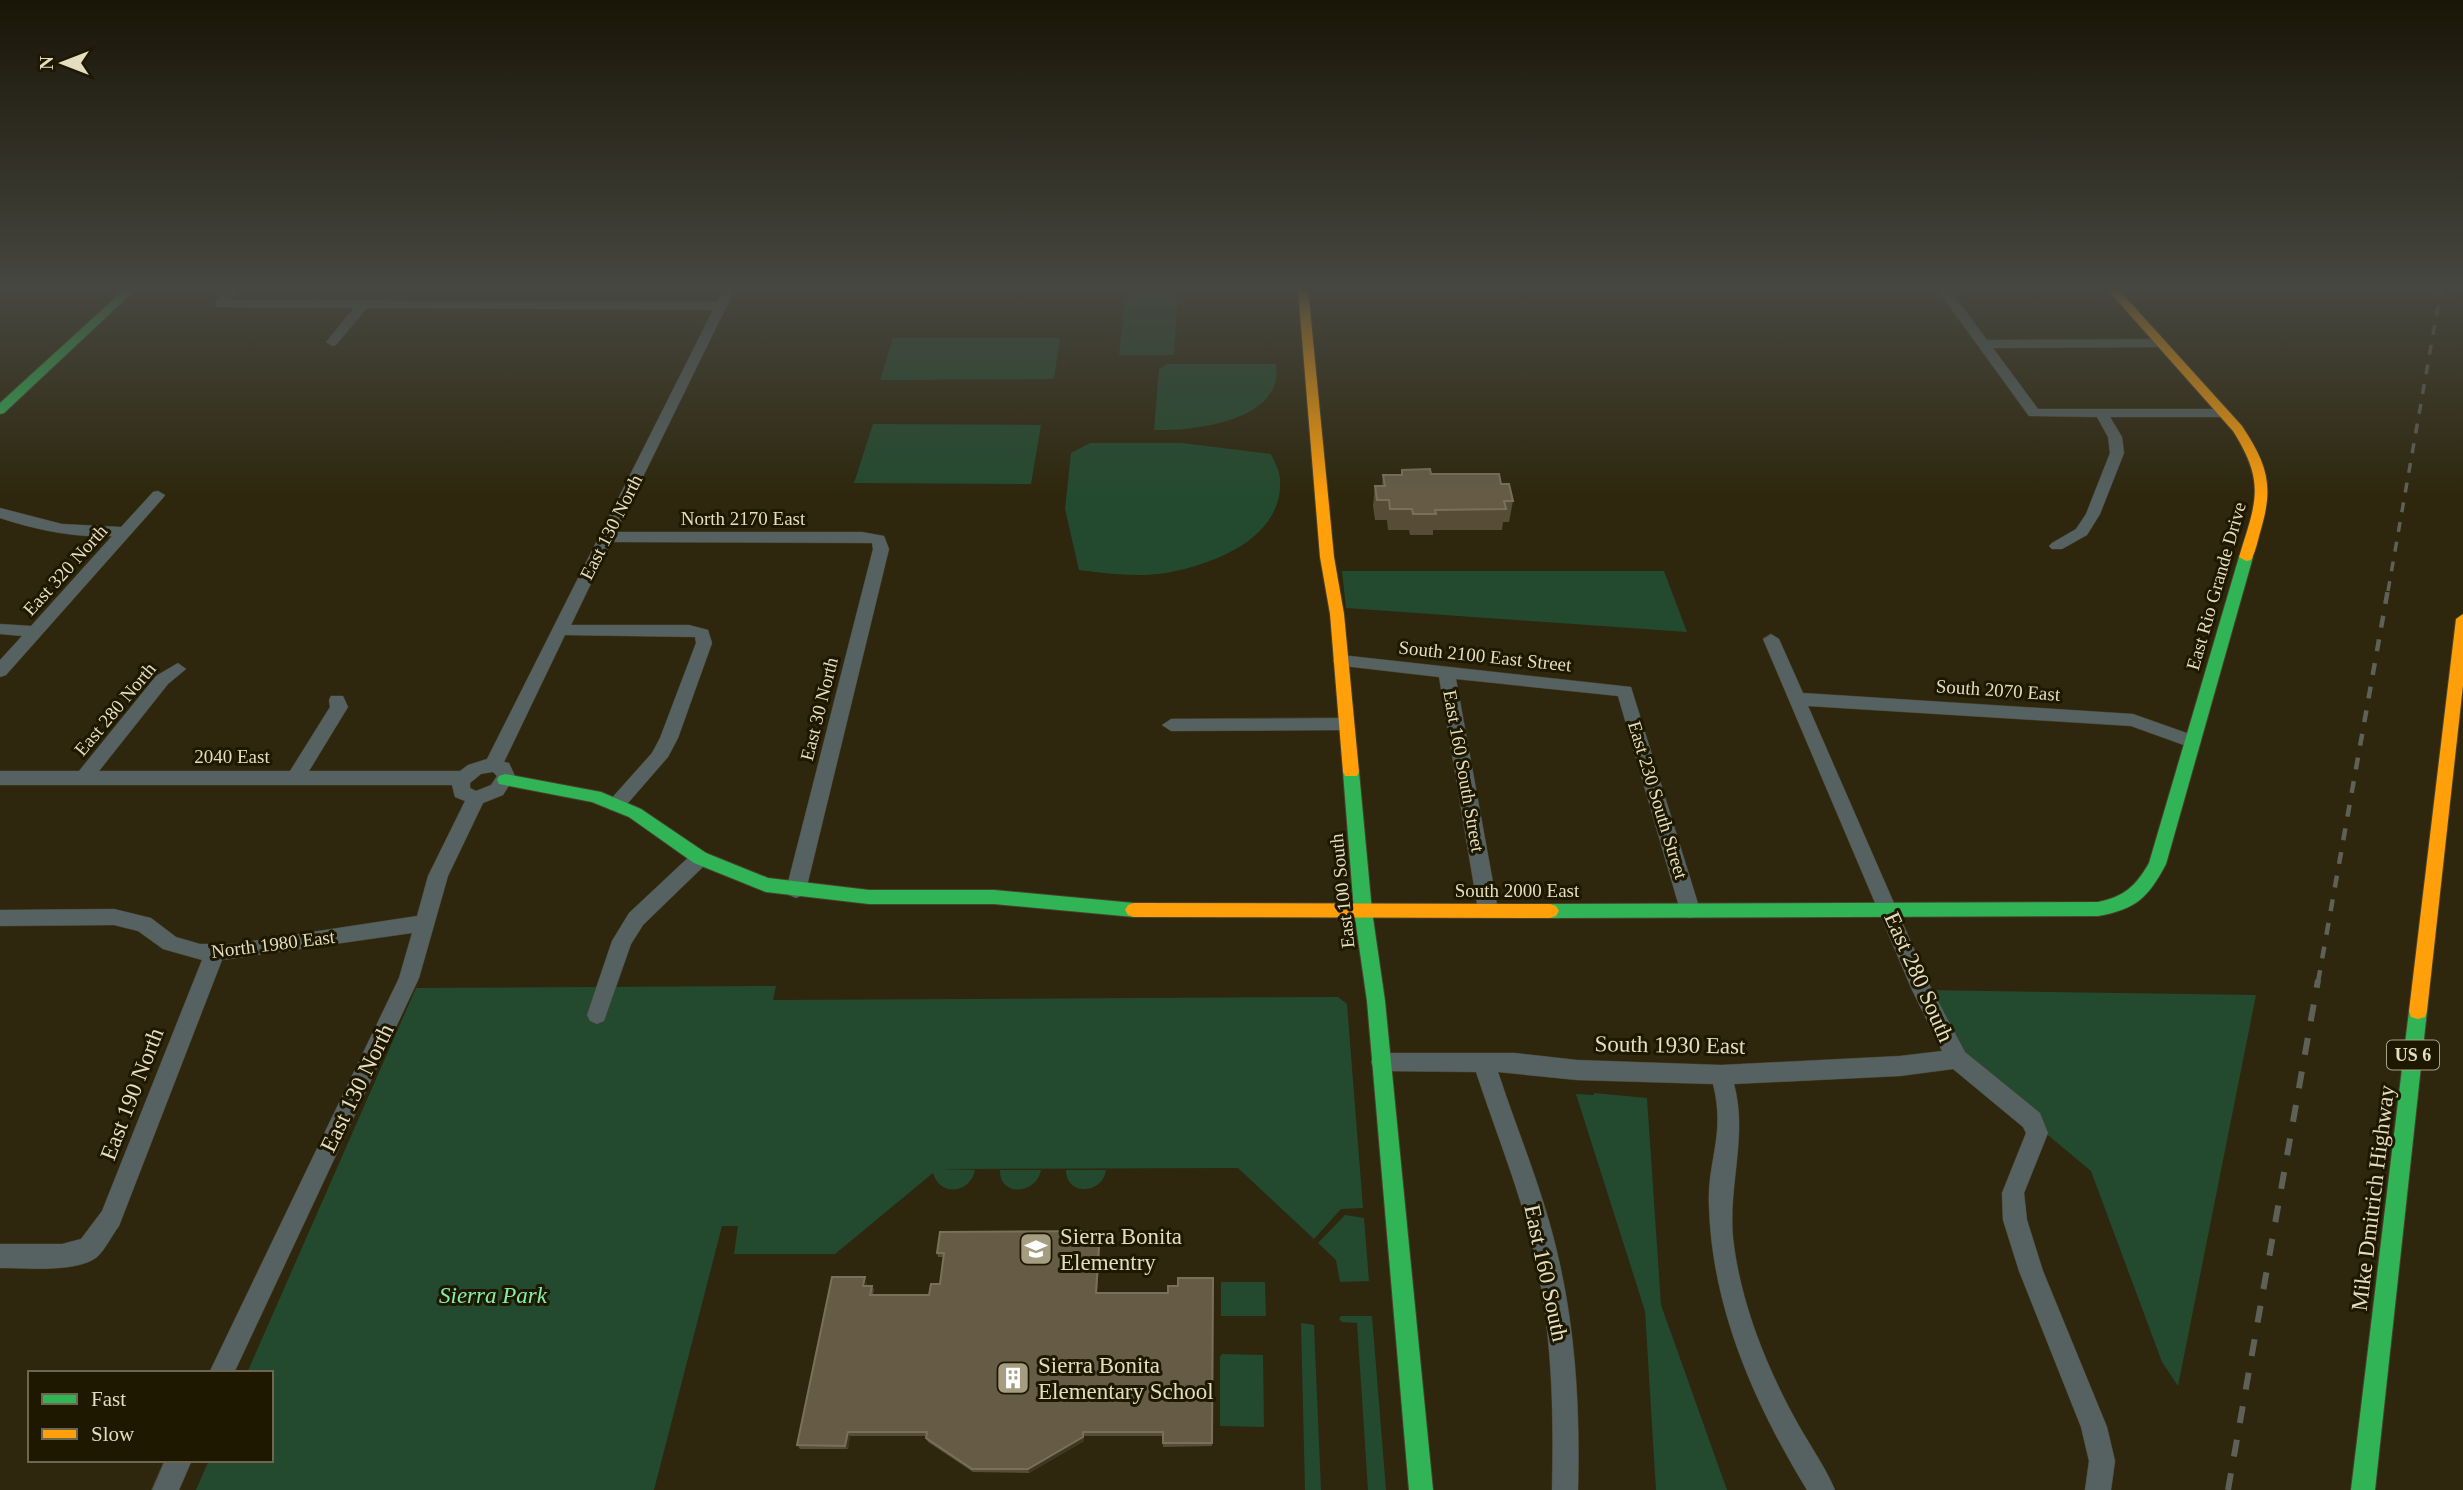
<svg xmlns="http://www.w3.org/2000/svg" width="2463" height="1490" viewBox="0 0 2463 1490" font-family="'Times New Roman',serif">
	<rect width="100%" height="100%" fill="#2e270d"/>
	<!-- green -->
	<path fill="#234a2e" d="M 1126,289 L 1178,289 L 1174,355 L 1119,355 Z
		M 893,338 L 1060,338 L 1054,379 L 880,380 Z
		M 1168,364 L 1276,364 C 1285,421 1194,431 1154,430 L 1159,369 Z
		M 873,424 L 1041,425 L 1031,484 L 854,483 Z
		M 1090,443 L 1182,443 L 1271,454 C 1274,461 1280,471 1280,479 C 1284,536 1218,563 1171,572 C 1141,578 1109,574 1079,570 L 1065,509 L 1071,453 Z
		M 1342,571 L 1664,571 L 1687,632 L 1346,608 Z
		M 776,986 L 773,1000 L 1338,997 L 1347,1004 L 1363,1208 L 1341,1209 L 1314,1239 L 1238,1168 L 939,1169 L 975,1170 C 970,1194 940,1197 933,1173 L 835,1254 L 734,1254 L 738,1226 L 722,1226 L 654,1490 L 196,1490 L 209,1460 L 271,1460 L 271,1373 L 247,1373 L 416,988 Z
		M 1922,990 L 2256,995 L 2178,1386 L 2162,1362 L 2091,1171 L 1957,1059 Z
		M 1594,1093 L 1647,1098 L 1661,1305 L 1727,1490 L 1656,1490 L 1645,1311 L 1576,1094 L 1594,1095 Z
		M 1000,1170 L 1041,1170 C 1037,1194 999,1198 1000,1170 Z
		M 1066,1170 L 1106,1170 C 1103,1194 1066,1197 1066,1170 Z
		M 1345,1215 L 1364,1218 L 1369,1281 L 1340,1282 L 1336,1260 L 1318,1243 Z
		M 1221,1282 L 1265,1282 L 1266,1316 L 1221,1316 Z
		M 1341,1316 L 1372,1316 L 1386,1490 L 1368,1490 L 1357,1323 L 1342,1322 L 1339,1319 Z
		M 1301,1323 L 1314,1325 L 1321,1490 L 1305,1490 Z
		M 1222,1354 L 1263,1355 L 1264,1427 L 1220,1426 L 1220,1357 Z"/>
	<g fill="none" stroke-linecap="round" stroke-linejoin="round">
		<defs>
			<path id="street" d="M 228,289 L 241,289 L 230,300 L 716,302 L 723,289 L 735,289 L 616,532 L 862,532 L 884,536 L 889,549 L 806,890 L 803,895 L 796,898 L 789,895 L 786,890 L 873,549 L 872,543 L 611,542 L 571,625 L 689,625 L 708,630 L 712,643 L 678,738 L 668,757 L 622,810 L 610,810 L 607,805 L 610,800 L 652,753 L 660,738 L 696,643 L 695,637 L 565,635 L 504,762 L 509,763 L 515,776 L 503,795 L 483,803 L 448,876 L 419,978 L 234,1373 L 209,1373 L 399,978 L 412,933 L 222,960 L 119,1226 C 112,1235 105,1250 97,1257 C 77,1273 25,1268 0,1268 L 0,1244 L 62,1244 L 81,1239 L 102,1211 L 202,960 L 163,949 L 138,931 L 114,925 L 0,926 L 0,910 L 114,909 L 151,918 L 176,937 L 200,944 L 233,944 L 417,916 L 428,876 L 465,801 L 455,797 L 452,785 L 0,785 L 0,771 L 79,771 L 156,676 L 178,663 L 186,669 L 168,684 L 99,771 L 290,771 L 330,707 L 329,700 L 331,696 L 343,696 L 348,707 L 309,771 L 460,771 L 468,765 L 487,759 L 713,310 L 367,308 L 336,345 L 332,346 L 326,342 L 354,308 L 216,307 L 216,301 ZM 493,772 L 497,776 L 491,785 L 476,791 L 470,788 L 470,783 L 481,774 Z
				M 1937,289 L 1949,289 L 1987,340 L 2161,339 L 2167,343 L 2161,347 L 1993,348 L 2038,409 L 2224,409 L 2231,413 L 2224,417 L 2110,417 L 2122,437 L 2124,453 L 2100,514 L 2087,535 L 2062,549 L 2052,549 L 2049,546 L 2052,543 L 2076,529 L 2086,514 L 2110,453 L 2108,437 L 2097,417 L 2029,416 Z
				M 158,491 L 165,495 L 163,498 L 6,675 L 0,677 L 0,660 L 22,636 L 0,634 L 0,624 L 31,626 L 112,536 C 74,538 37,530 0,518 L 0,508 L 62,524 L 121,527 L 153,492 Z
				M 1771,634 L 1779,639 L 1803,693 L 2133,714 L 2198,737 L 2201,742 L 2198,747 L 2192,748 L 2131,726 L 1808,706 L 1931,988 L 1965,1052 L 2040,1113 L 2048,1133 L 2024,1193 L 2027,1220 L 2043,1271 L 2107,1427 L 2115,1461 L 2111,1490 L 2085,1490 L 2089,1461 L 2081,1427 L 2019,1271 L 2003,1220 L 2002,1193 L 2026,1133 L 2023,1127 L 1953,1069 L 1900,1076 L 1734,1084 C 1748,1136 1728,1185 1733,1238 C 1740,1300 1764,1361 1793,1415 C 1806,1440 1824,1464 1835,1490 L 1807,1490 C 1754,1403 1712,1308 1709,1206 C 1707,1159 1726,1136 1713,1084 L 1577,1080 L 1498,1072 C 1518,1133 1544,1193 1558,1256 C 1576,1333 1580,1411 1578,1490 L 1552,1490 C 1554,1411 1552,1333 1535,1256 C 1521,1193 1496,1133 1476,1072 L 1382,1071 L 1374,1069 L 1371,1062 L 1374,1055 L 1382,1053 L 1514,1053 L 1577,1060 L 1721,1065 L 1900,1056 L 1942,1051 L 1912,990 L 1763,639 Z
				M 1341,655 L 1631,687 L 1700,910 L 1697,916 L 1690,918 L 1683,916 L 1680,910 L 1618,696 L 1456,679 L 1498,910 L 1495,916 L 1488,918 L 1481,916 L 1478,910 L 1439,677 L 1335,665 L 1333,661 L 1335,657 Z
				M 1345,718 L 1354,724 L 1345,730 L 1171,731 L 1162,725 L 1171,719 Z
				M 700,851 L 707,853 L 709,858 L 707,863 L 643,925 L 631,944 L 604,1021 L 597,1024 L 590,1021 L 587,1015 L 612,941 L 629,913 L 693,853 Z
				M 165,1460 L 192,1460 L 179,1490 L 152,1490 Z"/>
			<path id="fast" d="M 125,289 L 136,289 L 4,413 L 0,414 L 0,403 Z
				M 2246,553 L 2253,557 L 2166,864 C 2148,898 2136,909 2098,916 L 1550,918 L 1544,916 L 1541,911 L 1544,906 L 1550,904 L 2098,902 C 2124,897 2136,886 2149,863 L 2239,557 Z
				M 1351,766 L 1357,768 L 1359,772 L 1372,911 L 1385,1001 L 1433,1490 L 1409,1490 L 1367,1001 L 1354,911 L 1343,772 L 1345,768 Z
				M 505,774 L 601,792 L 641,809 L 706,853 L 768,878 L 869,890 L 994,890 L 1134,903 L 1140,905 L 1143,910 L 1140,915 L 1134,917 L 994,904 L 869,904 L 766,892 L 694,863 L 629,817 L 592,802 L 499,784 L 497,780 L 499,776 Z
				M 2418,1003 L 2425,1005 L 2427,1011 L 2375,1490 L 2351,1490 L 2409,1011 L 2411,1005 Z"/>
			<path id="slow" d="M 1298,289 L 1308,289 L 1334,557 L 1344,614 L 1359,772 L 1357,776 L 1345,776 L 1343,772 L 1330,614 L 1320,557 Z
				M 2107,289 L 2118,289 L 2242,426 C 2267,464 2274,485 2261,529 C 2258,539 2256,551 2251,560 L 2246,561 L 2239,557 C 2256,502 2266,483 2233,431 Z
				M 2463,614 L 2463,685 L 2427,1011 L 2425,1017 L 2418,1019 L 2411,1017 L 2409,1011 L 2456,619 Z
				M 1134,903 L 1550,904 L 1556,906 L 1559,911 L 1556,916 L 1550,918 L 1134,917 L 1128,915 L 1125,910 L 1128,905 Z"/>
		</defs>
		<!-- street casing -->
		<use href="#street" stroke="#49422c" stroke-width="1"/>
		<!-- fast casing -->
		<use href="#fast" stroke="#49422c" stroke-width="2"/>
		<!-- slow casing -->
		<use href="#slow" stroke="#49422c" stroke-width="2"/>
		<!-- street -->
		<use href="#street" fill="#566261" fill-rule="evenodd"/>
		<!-- fast -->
		<use href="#fast" fill="#30b455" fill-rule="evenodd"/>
		<!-- slow -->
		<use href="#slow" fill="#ff9f0a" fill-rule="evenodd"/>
		<!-- rail-far2 -->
		<path stroke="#5d6157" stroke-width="3.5" stroke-dasharray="10 10" stroke-linecap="butt" d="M 2388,591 L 2441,289"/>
		<!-- rail-far1 -->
		<path stroke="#5d6157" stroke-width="4.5" stroke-dasharray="12 12" stroke-linecap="butt" d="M 2318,982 L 2388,589"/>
		<!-- rail -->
		<path stroke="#5d6157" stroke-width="6" stroke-dasharray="17 17" stroke-linecap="butt" d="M 2228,1490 L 2318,980"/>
	</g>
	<!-- wall -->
	<path fill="#574d37" d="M 1402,470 L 1501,484 L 1513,501 L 1509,522 L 1503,522 L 1502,530 L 1433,530 L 1433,535 L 1410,535 L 1409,530 L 1388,530 L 1387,520 L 1375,520 L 1373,506 L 1375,486 L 1382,486 L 1383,475 L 1401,475 Z
		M 1101,1236 L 1097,1293 L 1168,1293 L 1178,1286 L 1213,1278 L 1212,1446 L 1163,1447 L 1163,1436 L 1084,1436 L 1084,1441 L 1029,1473 L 973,1472 L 928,1442 L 926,1438 L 927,1436 L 850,1436 L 848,1449 L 800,1449 L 797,1445 L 867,1281 L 866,1286 L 872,1286 L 874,1290 L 873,1295 L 929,1295 L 940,1284 L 944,1257 L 938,1257 L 937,1253 Z"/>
	<!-- shaded-wall -->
	<path fill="#403720" d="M 1100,1231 L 1101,1236 L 1096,1297 L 1096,1293 Z
		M 848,1432 L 850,1436 L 848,1449 L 845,1446 Z
		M 1083,1432 L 1084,1441 L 1029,1473 L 1028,1469 Z"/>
	<!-- building -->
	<path fill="#665c46" stroke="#7a7059" stroke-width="2" d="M 1430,469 L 1431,474 L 1499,474 L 1501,484 L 1509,484 L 1513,501 L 1504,501 L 1506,509 L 1435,510 L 1436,514 L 1413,514 L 1412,509 L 1390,509 L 1389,500 L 1377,500 L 1375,486 L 1385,486 L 1383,475 L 1402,475 L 1402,470 Z
		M 1100,1231 L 1096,1293 L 1168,1293 L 1168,1286 L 1178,1286 L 1178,1278 L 1213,1278 L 1212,1443 L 1163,1443 L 1163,1432 L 1083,1432 L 1083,1437 L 1028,1469 L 972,1469 L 926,1438 L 927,1432 L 848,1432 L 845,1446 L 797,1445 L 832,1277 L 865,1277 L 863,1286 L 872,1286 L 870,1295 L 929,1295 L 931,1284 L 940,1284 L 944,1253 L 937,1253 L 940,1232 Z"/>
	<!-- sky -->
	<linearGradient id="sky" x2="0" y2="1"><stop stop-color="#191507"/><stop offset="0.58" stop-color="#464740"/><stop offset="1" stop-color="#464740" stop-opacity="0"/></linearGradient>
	<rect width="2463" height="498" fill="url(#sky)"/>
	<!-- icons -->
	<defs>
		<symbol id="school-square" viewBox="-11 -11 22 22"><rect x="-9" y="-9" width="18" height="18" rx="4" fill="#a59d81" stroke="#1e1801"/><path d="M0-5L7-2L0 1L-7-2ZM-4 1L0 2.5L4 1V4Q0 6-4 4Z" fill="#fff"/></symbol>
		<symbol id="building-square" viewBox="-11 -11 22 22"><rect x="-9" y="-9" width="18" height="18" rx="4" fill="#a59d81" stroke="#1e1801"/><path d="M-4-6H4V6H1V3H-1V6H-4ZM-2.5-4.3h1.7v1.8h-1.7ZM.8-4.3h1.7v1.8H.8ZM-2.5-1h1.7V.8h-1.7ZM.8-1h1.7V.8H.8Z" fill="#fff"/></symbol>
	</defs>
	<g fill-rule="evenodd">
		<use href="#school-square" x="1017" y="1230" width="38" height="38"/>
		<use href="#building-square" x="994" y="1359" width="38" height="38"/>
	</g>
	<g text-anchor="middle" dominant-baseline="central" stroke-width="6" stroke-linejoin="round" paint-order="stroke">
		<!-- shield labels -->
		<rect fill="#1e1801" stroke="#a9a286" stroke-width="2" x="2387" y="1040.5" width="52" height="29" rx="5"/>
		<g font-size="18" font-weight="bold" fill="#e5ddbf">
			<text x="2413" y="1055">US 6</text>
		</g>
		<!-- street labels -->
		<g font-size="19" fill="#e5ddbf" stroke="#1e1801">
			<text x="743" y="518">North 2170 East</text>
			<text transform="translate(611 527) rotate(-63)">East 130 North</text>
			<text transform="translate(65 570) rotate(-48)">East 320 North</text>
			<text transform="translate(2216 586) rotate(-74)">East Rio Grande Drive</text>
			<text transform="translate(1485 656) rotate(6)">South 2100 East Street</text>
			<text transform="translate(1998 690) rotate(4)">South 2070 East</text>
			<text transform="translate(115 709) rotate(-50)">East 280 North</text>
			<text transform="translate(819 709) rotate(-76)">East 30 North</text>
			<text x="232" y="756">2040 East</text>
			<text transform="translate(1464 771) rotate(80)">East 160 South Street</text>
			<text transform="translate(1658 800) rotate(73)">East 230 South Street</text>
			<text x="1517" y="890">South 2000 East</text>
			<text transform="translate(1342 891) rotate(-96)">East 100 South</text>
			<text transform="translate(273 944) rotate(-7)">North 1980 East</text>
		</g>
		<!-- near-street labels -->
		<g font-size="23" fill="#e5ddbf" stroke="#1e1801">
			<text transform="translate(1919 977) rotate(66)">East 280 South</text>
			<text transform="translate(1670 1045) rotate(1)">South 1930 East</text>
			<text transform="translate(357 1088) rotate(-64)">East 130 North</text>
			<text transform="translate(132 1094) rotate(-69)">East 190 North</text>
			<text transform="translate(2373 1198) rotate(-83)">Mike Dmitrich Highway</text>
			<text transform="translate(1546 1273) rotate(78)">East 160 South</text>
		</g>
		<!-- near-poi labels -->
		<g font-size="23" fill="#e5ddbf" stroke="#1e1801" text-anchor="start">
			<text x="1060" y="1236">Sierra Bonita<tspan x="1060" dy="26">Elementry</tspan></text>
			<text x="1038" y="1365">Sierra Bonita<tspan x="1038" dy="26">Elementary School</tspan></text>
		</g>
		<!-- near-park labels -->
		<g font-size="23" font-style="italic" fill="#83f0aa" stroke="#1e1801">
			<text x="493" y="1295">Sierra Park</text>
		</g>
	</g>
	<!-- legend -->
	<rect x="28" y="1371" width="245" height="91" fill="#1e1801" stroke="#6e674d" stroke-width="2"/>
	<rect x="42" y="1394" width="35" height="10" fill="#30b455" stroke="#6e674d" stroke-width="2"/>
	<text x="91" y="1406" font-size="21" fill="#e5ddbf">Fast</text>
	<rect x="42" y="1429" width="35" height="10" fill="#ff9f0a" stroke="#6e674d" stroke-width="2"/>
	<text x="91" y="1441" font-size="21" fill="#e5ddbf">Slow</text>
	<!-- north arrow -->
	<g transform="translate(63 63) rotate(270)" stroke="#1e1801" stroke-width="5" paint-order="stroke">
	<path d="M0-5L12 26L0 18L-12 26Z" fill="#e5ddbf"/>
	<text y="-10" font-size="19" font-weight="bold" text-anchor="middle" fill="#e5ddbf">N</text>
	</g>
</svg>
